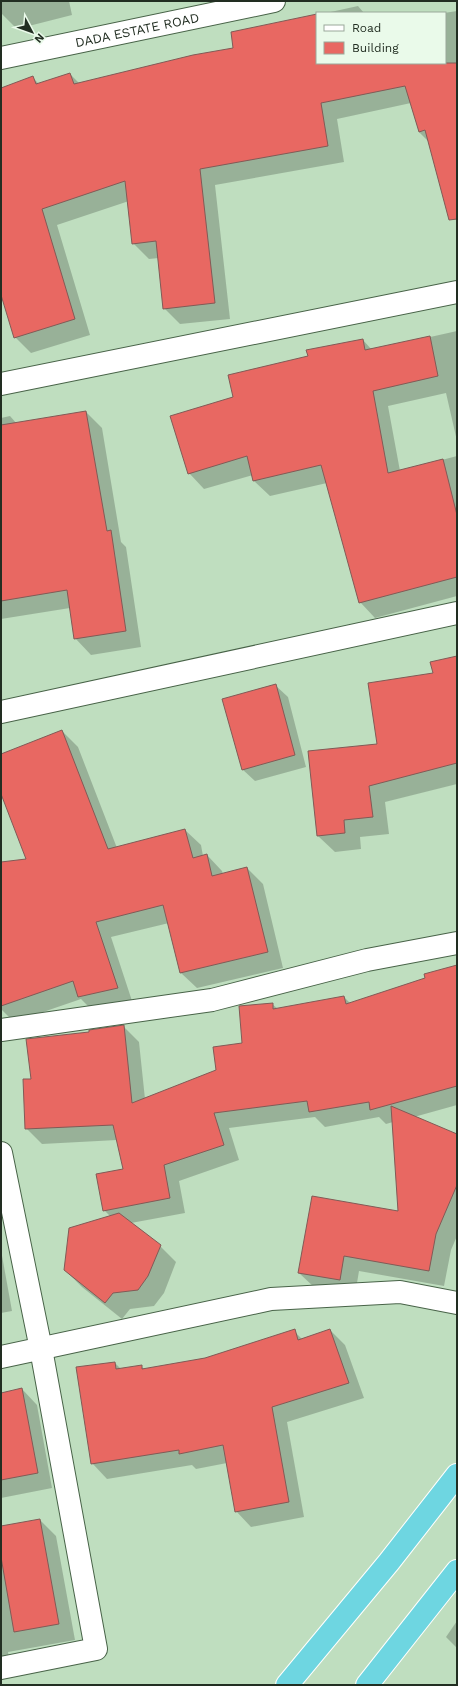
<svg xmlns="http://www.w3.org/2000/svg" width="458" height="1686" viewBox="0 0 458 1686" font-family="'Work Sans',sans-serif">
	<rect width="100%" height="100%" fill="#bfdebf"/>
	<!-- shadow -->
	<path fill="#0003" d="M 1,1 L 69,1 L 72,15 L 17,29 L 2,14 Z
		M 358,6 L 364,13 L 326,13 Z
		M 457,11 L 457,220 L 448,211 L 429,142 L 419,132 L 411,103 L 337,119 L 344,162 L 215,185 L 230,319 L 180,324 L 164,308 L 159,258 L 149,259 L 133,243 L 129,201 L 57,225 L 90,335 L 31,353 L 15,337 L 1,292 L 1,89 L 33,78 L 39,84 L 70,74 L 80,84 L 244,46 L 317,15 L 317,63 L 445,63 L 444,13 Z
		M 457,331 L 457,441 L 446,393 L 388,406 L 400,471 L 457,456 L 457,596 L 375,618 L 360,602 L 327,483 L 270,496 L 254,481 L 253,475 L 204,489 L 189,473 L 235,397 L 309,357 L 363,340 L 372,350 Z
		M 86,412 L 102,428 L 121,542 L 126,547 L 141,647 L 91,655 L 75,638 L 70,608 L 1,619 L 1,418 L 10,416 L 17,424 Z
		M 457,657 L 457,784 L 385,802 L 389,834 L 360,837 L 361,849 L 335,852 L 318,836 L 378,744 L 434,674 Z
		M 275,685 L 288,697 L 306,767 L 255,781 L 242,769 Z
		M 62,731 L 78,747 L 117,848 L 185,830 L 201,845 L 203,856 L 207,855 L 222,871 L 223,874 L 247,868 L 263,884 L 283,968 L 197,988 L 181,973 L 169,923 L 111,937 L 133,1004 L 95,1013 L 81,999 L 14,1022 L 1,1009 L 1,863 L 28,860 L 1,791 L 1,755 Z
		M 457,966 L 457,1105 L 414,1117 L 457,1135 L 457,1236 L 451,1250 L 444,1286 L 359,1271 L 355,1295 L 315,1288 L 299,1273 L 399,1212 L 393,1122 L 386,1124 L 379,1117 L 325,1127 L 315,1117 L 229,1128 L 239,1160 L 179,1181 L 185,1213 L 131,1223 L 160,1246 L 176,1262 L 164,1293 L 154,1306 L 130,1309 L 122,1319 L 82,1287 L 65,1270 L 110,1216 L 104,1210 L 124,1170 L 117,1140 L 42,1144 L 26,1128 L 33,1080 L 91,1033 L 123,1026 L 139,1042 L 145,1099 L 217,1071 L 243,1044 L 272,1004 L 278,1009 L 344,997 L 351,1004 L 426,979 Z
		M 1,1250 L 12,1311 L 1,1313 Z
		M 330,1330 L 345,1345 L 364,1398 L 287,1422 L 304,1517 L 251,1527 L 236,1511 L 227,1463 L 196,1469 L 192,1465 L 107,1479 L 92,1463 L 115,1363 L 121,1369 L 141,1366 L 145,1370 L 205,1358 L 294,1331 L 303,1340 Z
		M 22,1389 L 37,1405 L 52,1488 L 1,1498 L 1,1394 Z
		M 40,1520 L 56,1536 L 75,1640 L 8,1652 L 10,1663 L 1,1664 L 1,1527 Z
		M 457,1621 L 457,1648 L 446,1637 Z"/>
	<!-- building -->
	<path fill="#e86862" stroke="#825a56" d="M 317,14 L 317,63 L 457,63 L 457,219 L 449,220 L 425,130 L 419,132 L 405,86 L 321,103 L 328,146 L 200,169 L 215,303 L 163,309 L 156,241 L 132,244 L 125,181 L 42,209 L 75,319 L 14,338 L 1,295 L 1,88 L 33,76 L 36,84 L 70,73 L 74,84 L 193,55 L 233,48 L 231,32 Z
		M 430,336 L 438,376 L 373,391 L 388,473 L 443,459 L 457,515 L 457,577 L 359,603 L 321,465 L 253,481 L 247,456 L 188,474 L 170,416 L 233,397 L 228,375 L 308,356 L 306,350 L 363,339 L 365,350 Z
		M 86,411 L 107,531 L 111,530 L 126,631 L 74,639 L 67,590 L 1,601 L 1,425 Z
		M 457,656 L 457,763 L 369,786 L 373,817 L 344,820 L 345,833 L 317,836 L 308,751 L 377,744 L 368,683 L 433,673 L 430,662 Z
		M 276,684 L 295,755 L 242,770 L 222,699 Z
		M 62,730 L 108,849 L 185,829 L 193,858 L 207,854 L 212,876 L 247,867 L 268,952 L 180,973 L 163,905 L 96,922 L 118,988 L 78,997 L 73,981 L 1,1006 L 1,862 L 26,859 L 1,794 L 1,754 Z
		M 457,965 L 457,1086 L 370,1110 L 369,1102 L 309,1112 L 307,1101 L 214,1113 L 224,1145 L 164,1165 L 170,1198 L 103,1211 L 96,1174 L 123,1169 L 113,1125 L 25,1129 L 23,1079 L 31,1079 L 26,1039 L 89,1032 L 89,1030 L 124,1025 L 132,1103 L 216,1070 L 213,1047 L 242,1043 L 239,1006 L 273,1003 L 273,1009 L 344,996 L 346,1004 L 425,978 L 424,974 Z
		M 391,1106 L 457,1134 L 457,1185 L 436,1234 L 429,1271 L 344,1256 L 340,1280 L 298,1273 L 312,1196 L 398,1211 Z
		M 119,1213 L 161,1245 L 148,1276 L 138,1290 L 113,1293 L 105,1303 L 64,1270 L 69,1228 Z
		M 295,1329 L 298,1340 L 330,1329 L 349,1383 L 272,1407 L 289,1502 L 235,1512 L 223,1445 L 179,1454 L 179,1450 L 91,1464 L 76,1367 L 115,1362 L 116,1369 L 142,1365 L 142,1369 L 205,1358 Z
		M 22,1388 L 38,1473 L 1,1480 L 1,1393 Z
		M 40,1519 L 59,1624 L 14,1632 L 1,1557 L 1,1526 Z"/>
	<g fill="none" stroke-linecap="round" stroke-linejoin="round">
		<defs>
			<g id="street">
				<path id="s1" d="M 1,58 L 274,1"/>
				<path d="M 1,384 L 457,292"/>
				<path d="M 1,712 L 457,613"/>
				<path d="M 1,1030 L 212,1000 L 367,960 L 457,943"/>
				<path d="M 1,1153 L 41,1349 L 96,1649 L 1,1668"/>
				<path d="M 1,1357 L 271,1299 L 400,1292 L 457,1303"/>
			</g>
			<path id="highway" d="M 287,1685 L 389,1562 L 457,1475
				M 367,1685 L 457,1571"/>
		</defs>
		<!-- street casing -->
		<use href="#street" stroke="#486348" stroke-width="24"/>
		<!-- highway casing -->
		<use href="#highway" stroke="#fff" stroke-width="24"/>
		<!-- street -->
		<use href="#street" stroke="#fff" stroke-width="22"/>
		<!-- highway -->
		<use href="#highway" stroke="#6ed6e1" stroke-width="22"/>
	</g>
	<g text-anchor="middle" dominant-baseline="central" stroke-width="4" stroke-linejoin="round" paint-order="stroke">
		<!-- street labels -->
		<g font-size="13" fill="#222e22" stroke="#eafaea">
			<text stroke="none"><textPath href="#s1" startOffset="139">DADA ESTATE ROAD</textPath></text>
		</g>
	</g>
	<!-- border -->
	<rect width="458" height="1686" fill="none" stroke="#222e22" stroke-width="4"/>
	<!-- legend -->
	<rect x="316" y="12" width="130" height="52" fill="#eafaea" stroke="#9aa89a"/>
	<rect x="324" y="25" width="20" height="6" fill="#ffffff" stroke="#9aa89a"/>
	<text x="352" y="32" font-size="12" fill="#222e22">Road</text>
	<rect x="324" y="42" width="20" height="12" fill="#e86862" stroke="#9aa89a"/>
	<text x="352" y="52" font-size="12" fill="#222e22">Building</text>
	<!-- north arrow -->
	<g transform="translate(32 32) rotate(131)" stroke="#eafaea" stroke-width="3" paint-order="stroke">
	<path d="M0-3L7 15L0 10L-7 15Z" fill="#222e22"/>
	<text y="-6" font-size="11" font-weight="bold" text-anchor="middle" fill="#222e22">N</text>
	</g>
</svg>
